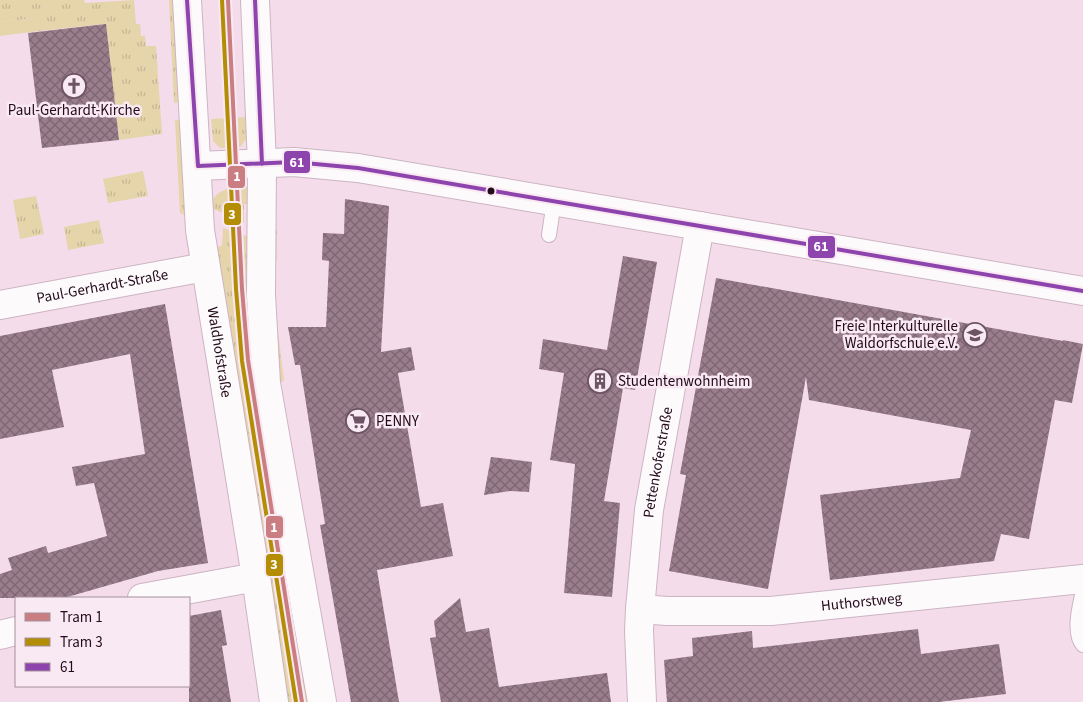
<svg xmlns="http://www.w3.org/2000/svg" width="1083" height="702" viewBox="0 0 1083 702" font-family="'Source Sans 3',sans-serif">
	<defs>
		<pattern id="grass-tufts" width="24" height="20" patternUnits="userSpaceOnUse" patternTransform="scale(1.25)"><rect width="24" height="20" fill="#e6d4ab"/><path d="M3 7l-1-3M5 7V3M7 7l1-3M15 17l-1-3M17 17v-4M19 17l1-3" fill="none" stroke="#c5b593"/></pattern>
		<pattern id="building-cross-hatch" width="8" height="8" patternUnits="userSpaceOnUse" patternTransform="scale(1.25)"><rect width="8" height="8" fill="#9a7e8c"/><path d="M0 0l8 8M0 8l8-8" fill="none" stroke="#7d6572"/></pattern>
	</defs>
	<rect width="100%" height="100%" fill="#f4dceb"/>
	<!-- grass -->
	<path fill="url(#grass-tufts)" d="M 0,0 L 84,0 L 85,3 L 134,0 L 136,24 L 140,24 L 141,36 L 145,36 L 146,46 L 156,46 L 162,134 L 119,140 L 105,24 L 39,31 L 37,18 L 0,22 Z
		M 169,0 L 177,0 L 182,102 L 174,103 Z
		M 247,117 L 248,137 L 240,147 L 220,148 L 213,141 L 211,119 Z
		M 175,120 L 183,120 L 192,218 L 180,213 Z
		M 143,171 L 148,196 L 108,203 L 103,179 Z
		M 245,187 L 251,188 L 254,204 L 244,204 L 244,223 L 214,209 L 212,200 C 221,188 231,188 245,187 Z
		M 36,196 L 44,234 L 20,239 L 13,200 Z
		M 99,220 L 104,243 L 68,250 L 64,227 Z
		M 223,228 L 252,238 L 314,702 L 282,702 L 215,249 L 222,245 Z
		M 275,228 L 277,232 L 275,307 L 284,381 L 277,383 L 270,306 Z"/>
	<!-- green -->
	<path fill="#e6d4ab" d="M 38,18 L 39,31 L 0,36 L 0,22 Z"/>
	<!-- building -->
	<path fill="url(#building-cross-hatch)" d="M 106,24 L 119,140 L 42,148 L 28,33 Z
		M 345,199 L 389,206 L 381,352 L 411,347 L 415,370 L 398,373 L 421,507 L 443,503 L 453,556 L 377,570 L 399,702 L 351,702 L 320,525 L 325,524 L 300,365 L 295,365 L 288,327 L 326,327 L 329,261 L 322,260 L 323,233 L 344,234 Z
		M 623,256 L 657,262 L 635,390 L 623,388 L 604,501 L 620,503 L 612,597 L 564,593 L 575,464 L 550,460 L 564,373 L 539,369 L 543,339 L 607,350 Z
		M 716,278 L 1063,341 L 1063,340 L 1083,344 L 1072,403 L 1055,400 L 1029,539 L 1001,534 L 994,561 L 830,580 L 820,495 L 960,478 L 971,430 L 809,400 L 806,377 L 768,589 L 669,571 L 686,475 L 680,474 Z
		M 165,304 L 208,563 L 158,571 L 64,598 L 0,598 L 0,574 L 12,570 L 8,558 L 46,546 L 48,553 L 107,536 L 94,483 L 76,486 L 72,467 L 145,454 L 130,354 L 52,370 L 64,427 L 0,439 L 0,336 Z
		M 491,457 L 532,462 L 529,492 L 510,491 L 484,495 Z
		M 460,598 L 466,632 L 489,628 L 499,687 L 607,673 L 611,702 L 441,702 L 430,638 L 436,637 L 434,621 Z
		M 221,610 L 227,645 L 222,646 L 231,702 L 189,702 L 189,616 Z
		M 918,629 L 921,654 L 999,644 L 1006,694 L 939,702 L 667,702 L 664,660 L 693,656 L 692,638 L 752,631 L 753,648 Z"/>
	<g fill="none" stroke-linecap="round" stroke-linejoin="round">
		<defs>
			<path id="lane" d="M 549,235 L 554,201
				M 1082,595 C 1079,609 1073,634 1083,645"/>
			<g id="street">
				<path d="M 198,166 L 294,162 L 358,168 L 1083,291"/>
				<path id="s1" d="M 0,305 L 205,267"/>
				<path d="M 142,598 L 256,577"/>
				<path id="s2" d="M 640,609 L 667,611 L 771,611 L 1083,579"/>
				<path d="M 0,635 L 16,631"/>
				<path id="s3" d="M 642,702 L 639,631 L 640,609 L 649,510 L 700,226"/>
			</g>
			<g id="secondary">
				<path id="s4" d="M 187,0 L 200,230 L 256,577 L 274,702"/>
				<path d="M 255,0 L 262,164 L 261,295 L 266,383 L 322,702"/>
			</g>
		</defs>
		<!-- lane casing -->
		<use href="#lane" stroke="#cdb4c3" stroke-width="16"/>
		<!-- street casing -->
		<use href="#street" stroke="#cdb4c3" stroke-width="30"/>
		<!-- secondary casing -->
		<use href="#secondary" stroke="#cdb4c3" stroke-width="30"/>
		<!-- lane -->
		<use href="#lane" stroke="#fdfafc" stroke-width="14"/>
		<!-- street -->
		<use href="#street" stroke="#fdfafc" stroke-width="28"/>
		<!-- secondary -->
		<use href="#secondary" stroke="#fdfafc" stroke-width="28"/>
		<defs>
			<path id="bus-1" d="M 187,0 L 198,166 L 294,162 L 358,168 L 1083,291
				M 255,0 L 262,164"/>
		</defs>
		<!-- bus-1 casing -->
		<use href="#bus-1" stroke="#f9e9f2" stroke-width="8"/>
		<!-- bus-1 -->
		<use href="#bus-1" stroke="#8e44ad" stroke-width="4"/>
		<defs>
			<path id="tram-1" d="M 228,0 L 242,289 L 248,360 L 302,702"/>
			<path id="tram-2" d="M 222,0 L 236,289 L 242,361 L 296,702"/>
		</defs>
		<!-- tram-1 casing -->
		<use href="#tram-1" stroke="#f9e9f2" stroke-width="8"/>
		<!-- tram-2 casing -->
		<use href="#tram-2" stroke="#f9e9f2" stroke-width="8"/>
		<!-- tram-1 -->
		<use href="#tram-1" stroke="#ca7e81" stroke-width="4"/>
		<!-- tram-2 -->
		<use href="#tram-2" stroke="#b28d05" stroke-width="4"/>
	</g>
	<!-- icons -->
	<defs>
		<symbol id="church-ring" viewBox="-11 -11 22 22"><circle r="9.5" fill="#f9e9f2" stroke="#6d5464" stroke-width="1.5"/><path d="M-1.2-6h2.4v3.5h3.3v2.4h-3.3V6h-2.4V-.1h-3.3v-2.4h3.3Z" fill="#6d5464"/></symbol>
		<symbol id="school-ring" viewBox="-11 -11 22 22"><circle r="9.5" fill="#f9e9f2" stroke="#6d5464" stroke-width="1.5"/><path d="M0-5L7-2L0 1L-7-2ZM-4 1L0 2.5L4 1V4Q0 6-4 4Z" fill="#6d5464"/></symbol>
		<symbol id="building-ring" viewBox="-11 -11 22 22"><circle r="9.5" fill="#f9e9f2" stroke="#6d5464" stroke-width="1.5"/><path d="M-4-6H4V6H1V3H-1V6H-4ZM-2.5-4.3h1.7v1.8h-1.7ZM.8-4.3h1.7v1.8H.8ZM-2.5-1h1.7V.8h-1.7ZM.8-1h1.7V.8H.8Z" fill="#6d5464"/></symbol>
		<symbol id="supermarket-ring" viewBox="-11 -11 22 22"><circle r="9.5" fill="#f9e9f2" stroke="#6d5464" stroke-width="1.5"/><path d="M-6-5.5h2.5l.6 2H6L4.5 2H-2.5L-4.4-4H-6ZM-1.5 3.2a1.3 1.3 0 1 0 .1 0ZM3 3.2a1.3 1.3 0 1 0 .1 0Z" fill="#6d5464"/></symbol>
	</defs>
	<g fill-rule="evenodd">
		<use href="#church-ring" x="60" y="72" width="28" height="28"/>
		<use href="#school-ring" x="961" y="321" width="28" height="28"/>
		<use href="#building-ring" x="586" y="367" width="28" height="28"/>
		<use href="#supermarket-ring" x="344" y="407" width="28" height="28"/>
	</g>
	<!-- markers -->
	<circle fill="#240b1b" stroke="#f9e9f2" stroke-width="2" cx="491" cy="191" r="4.5"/>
	<g text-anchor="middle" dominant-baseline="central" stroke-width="5" stroke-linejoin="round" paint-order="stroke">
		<!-- poi labels -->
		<g font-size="15" fill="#240b1b" stroke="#f9e9f2" text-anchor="start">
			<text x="74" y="110" text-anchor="middle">Paul-Gerhardt-Kirche</text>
			<text x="958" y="326" text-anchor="end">Freie Interkulturelle<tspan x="958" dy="17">Waldorfschule e.V.</tspan></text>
			<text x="618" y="381">Studentenwohnheim</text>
			<text x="376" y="421">PENNY</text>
		</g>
		<!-- street labels -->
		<g font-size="15" fill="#240b1b" stroke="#f9e9f2">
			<text stroke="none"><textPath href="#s1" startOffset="104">Paul-Gerhardt-Straße</textPath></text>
			<text stroke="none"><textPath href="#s4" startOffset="354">Waldhofstraße</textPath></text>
			<text stroke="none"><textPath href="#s3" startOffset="241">Pettenkoferstraße</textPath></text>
			<text stroke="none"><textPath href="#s2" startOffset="222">Huthorstweg</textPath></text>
		</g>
	</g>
	<g stroke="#f9e9f2" stroke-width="2">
		<rect x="283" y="150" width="28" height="24" rx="5" fill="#8e44ad"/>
		<rect x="227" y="165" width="19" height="24" rx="5" fill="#ca7e81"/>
		<rect x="223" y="202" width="19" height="24" rx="5" fill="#b28d05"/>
		<rect x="807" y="235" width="29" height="24" rx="5" fill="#8e44ad"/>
		<rect x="265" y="515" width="19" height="24" rx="5" fill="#ca7e81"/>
		<rect x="265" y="553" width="19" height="24" rx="5" fill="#b28d05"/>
	</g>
	<g font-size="14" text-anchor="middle" font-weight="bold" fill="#fff">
		<text x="297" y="167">61</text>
		<text x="237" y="181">1</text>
		<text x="232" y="219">3</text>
		<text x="821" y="251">61</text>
		<text x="274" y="532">1</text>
		<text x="274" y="569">3</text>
	</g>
	<!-- legend -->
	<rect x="15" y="597" width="175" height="90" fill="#f9e9f2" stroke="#a4909c"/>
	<rect x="25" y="613" width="25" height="8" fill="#ca7e81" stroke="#a4909c"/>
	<text x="60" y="622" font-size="15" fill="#240b1b">Tram 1</text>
	<rect x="25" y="638" width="25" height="8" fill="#b28d05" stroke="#a4909c"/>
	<text x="60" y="647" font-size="15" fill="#240b1b">Tram 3</text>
	<rect x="25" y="663" width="25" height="8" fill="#8e44ad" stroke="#a4909c"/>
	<text x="60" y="672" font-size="15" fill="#240b1b">61</text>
</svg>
